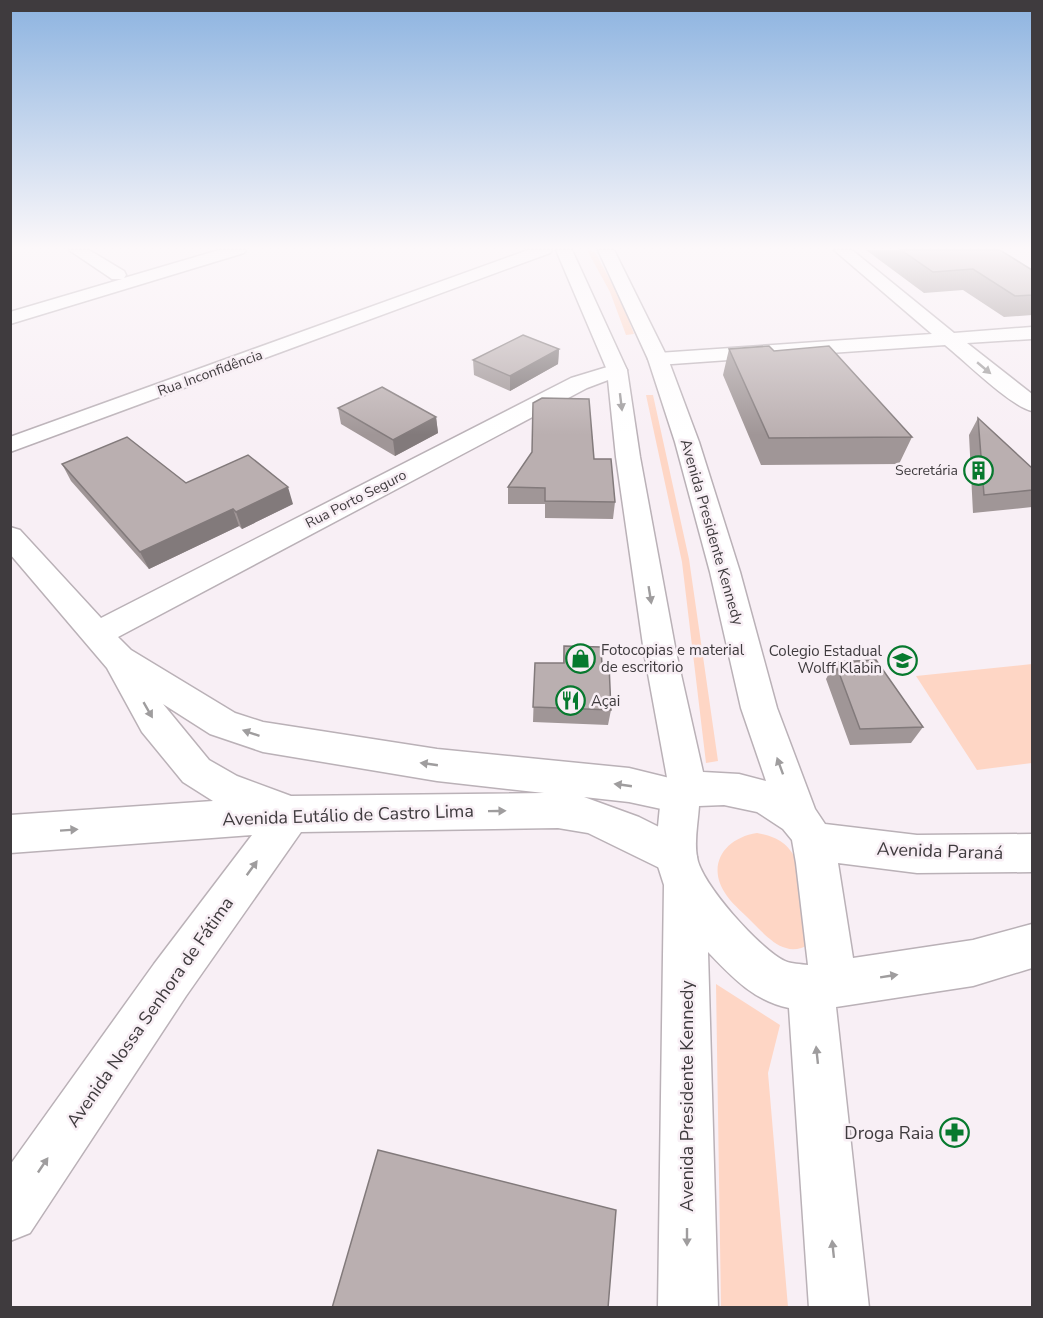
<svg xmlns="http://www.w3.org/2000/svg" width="1043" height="1318" viewBox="0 0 1043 1318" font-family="'Nunito Sans',sans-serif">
	<rect width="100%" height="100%" fill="#f8eff5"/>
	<!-- green -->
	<path fill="#fed6c5" d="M 587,250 L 595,252 L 621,300 L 634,334 L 626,335 L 610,292 Z
		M 646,395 L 653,395 L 689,559 L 718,761 L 706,763 L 682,562 Z
		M 1032,664 L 1032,763 L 977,770 L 916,676 Z
		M 757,833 C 777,837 787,842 797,861 L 809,945 C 802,948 794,951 786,948 C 774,945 762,932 753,923 C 745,914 734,906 727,896 C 705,866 724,838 757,833 Z
		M 716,984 L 780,1025 L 768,1073 L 788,1307 L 721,1307 Z"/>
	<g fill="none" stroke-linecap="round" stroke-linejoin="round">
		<defs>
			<path id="minor" d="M 69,250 L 89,250 L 124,271 L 126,275 L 124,278 L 219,250 L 246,250 L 244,253 L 10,324 L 10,312 L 122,279 L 112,279 Z
				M 528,250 L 552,250 L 550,253 L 10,452 L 10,437 Z
				M 834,250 L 852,250 L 954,333 L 1032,327 L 1032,339 L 967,343 L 1032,394 L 1032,411 C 1010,406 965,361 945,345 L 658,365 L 651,363 L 648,359 L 651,355 L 658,353 L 932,334 Z
				M 617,364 L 624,366 L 627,370 L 624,374 L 587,388 L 118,637 L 131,650 L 235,713 L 263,722 L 437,749 L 629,768 L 694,784 L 699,796 L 694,808 L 680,813 L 629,802 L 584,797 L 639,817 L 691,843 L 697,857 L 691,871 L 676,876 L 588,833 L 558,828 L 301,832 L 186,996 L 30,1233 L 10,1241 L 10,1165 L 154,964 L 252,835 L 10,853 L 10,815 L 213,801 L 183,782 L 142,732 L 107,668 L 10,554 L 10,527 L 20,530 L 101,618 L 571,378 ZM 163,704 L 210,734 L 263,752 L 437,781 L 544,793 L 291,796 L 237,776 L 209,760 Z"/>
			<path id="major" d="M 556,250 L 572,250 L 627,370 L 640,457 L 676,652 L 703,772 L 739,774 L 766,781 L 741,708 L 710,572 L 675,442 L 648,359 L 598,250 L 614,250 L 668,359 L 699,442 L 740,572 L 777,708 L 815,809 L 825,824 L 917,835 L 1032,834 L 1032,872 L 917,873 L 838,863 L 853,958 L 973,940 L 1032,924 L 1032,968 L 973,986 L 836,1007 L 869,1308 L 809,1308 L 789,1008 C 754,1001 732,977 708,952 L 718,1308 L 658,1308 L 664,885 L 655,857 L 661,796 L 668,783 L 644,652 L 616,457 L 607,370 ZM 724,805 L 757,812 L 783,829 L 792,840 L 796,863 L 808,965 C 801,964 791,964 785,961 C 761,950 700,883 697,857 C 694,841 698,822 699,806 Z"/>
		</defs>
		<!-- minor casing -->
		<use href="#minor" stroke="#bab1b7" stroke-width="3"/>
		<!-- major casing -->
		<use href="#major" stroke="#bab1b7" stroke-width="3"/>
		<!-- minor -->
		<use href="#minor" fill="#fff" fill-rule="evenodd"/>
		<!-- major -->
		<use href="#major" fill="#fff" fill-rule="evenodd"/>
	</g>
	<!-- wall -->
	<path fill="#a09697" d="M 866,250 L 1000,250 L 1032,270 L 1032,315 L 1004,317 L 963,290 L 924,293 Z
		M 559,349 L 558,364 L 510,391 L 474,375 L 473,360 Z
		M 729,349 L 774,351 L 912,437 L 899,464 L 761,465 L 723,375 Z
		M 338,408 L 436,417 L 438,433 L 395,456 L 341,424 Z
		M 978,418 L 1032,468 L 1032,507 L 973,513 L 969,435 Z
		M 594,459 L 615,502 L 613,519 L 545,518 L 545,504 L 508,504 L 508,487 Z
		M 62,464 L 186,483 L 293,504 L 242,529 L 239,526 L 149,569 L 71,481 Z
		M 564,646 L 602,665 L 611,710 L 608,725 L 533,722 L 535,663 L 563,663 Z
		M 835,662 L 923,727 L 911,743 L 850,745 L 826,679 Z"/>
	<!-- shaded-wall -->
	<path fill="#827a7b" d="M 559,349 L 558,364 L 510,391 L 510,376 Z
		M 436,417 L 438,433 L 395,456 L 393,440 Z
		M 288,487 L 293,504 L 242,529 L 236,512 Z
		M 233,509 L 239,526 L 149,569 L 140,552 Z"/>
	<!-- building -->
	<path fill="#baafb0" stroke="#827a7b" stroke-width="1.5" d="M 901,250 L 1000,250 L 1032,270 L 1032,295 L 1015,296 L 973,269 L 933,272 Z
		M 523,335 L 559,349 L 510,376 L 473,360 Z
		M 769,346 L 774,351 L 829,346 L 912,437 L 769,438 L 729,349 Z
		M 382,387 L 436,417 L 393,440 L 338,408 Z
		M 542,398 L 589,399 L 594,459 L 611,459 L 615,502 L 545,501 L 545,488 L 508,487 L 532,452 L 533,403 Z
		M 978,418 L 1032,468 L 1032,490 L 984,495 Z
		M 127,437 L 186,483 L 248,455 L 288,487 L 236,512 L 233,509 L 140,552 L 62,464 Z
		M 564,646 L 601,647 L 602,665 L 609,665 L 611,710 L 533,707 L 535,663 L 564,663 Z
		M 876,660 L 923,727 L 860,729 L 835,662 Z
		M 378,1150 L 616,1210 L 608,1308 L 332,1308 Z"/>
	<!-- one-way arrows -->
	<defs><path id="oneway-solid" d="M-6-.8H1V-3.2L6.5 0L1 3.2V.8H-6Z" transform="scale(1.5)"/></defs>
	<g fill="#9f9d9e">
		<use href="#oneway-solid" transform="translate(984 368) rotate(40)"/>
		<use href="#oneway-solid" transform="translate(621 402) rotate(83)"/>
		<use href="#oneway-solid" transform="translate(650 595) rotate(81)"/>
		<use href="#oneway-solid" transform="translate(148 710) rotate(60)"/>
		<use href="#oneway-solid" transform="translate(251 733) rotate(-161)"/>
		<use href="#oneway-solid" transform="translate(429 764) rotate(-172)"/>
		<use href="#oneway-solid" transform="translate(780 766) rotate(-110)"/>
		<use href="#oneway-solid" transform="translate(623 785) rotate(-172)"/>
		<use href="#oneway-solid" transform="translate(497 811) rotate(-1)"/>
		<use href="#oneway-solid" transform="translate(69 830) rotate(-4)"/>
		<use href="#oneway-solid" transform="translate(252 868) rotate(-54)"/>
		<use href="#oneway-solid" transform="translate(889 976) rotate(-9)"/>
		<use href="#oneway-solid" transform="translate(817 1055) rotate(-96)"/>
		<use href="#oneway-solid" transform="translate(43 1165) rotate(-56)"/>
		<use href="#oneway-solid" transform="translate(687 1237) rotate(90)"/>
		<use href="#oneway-solid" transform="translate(833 1249) rotate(-96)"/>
	</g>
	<!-- sky -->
	<linearGradient id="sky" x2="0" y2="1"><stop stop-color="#8cb3e0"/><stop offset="0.57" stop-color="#fcf8fa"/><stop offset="1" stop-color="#fcf8fa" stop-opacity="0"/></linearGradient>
	<rect width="1043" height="435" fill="url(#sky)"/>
	<!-- icons -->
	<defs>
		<symbol id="building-ring" viewBox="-11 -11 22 22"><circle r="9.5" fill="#f8eff5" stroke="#07792e" stroke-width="1.5"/><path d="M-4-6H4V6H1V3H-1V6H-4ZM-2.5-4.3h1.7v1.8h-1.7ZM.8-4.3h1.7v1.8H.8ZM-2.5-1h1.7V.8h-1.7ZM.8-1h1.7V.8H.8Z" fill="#07792e"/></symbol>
		<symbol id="shop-ring" viewBox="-11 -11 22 22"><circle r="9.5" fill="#f8eff5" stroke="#07792e" stroke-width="1.5"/><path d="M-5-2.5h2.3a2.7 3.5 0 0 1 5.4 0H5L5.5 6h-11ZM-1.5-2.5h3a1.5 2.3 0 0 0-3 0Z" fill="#07792e"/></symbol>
		<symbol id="school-ring" viewBox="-11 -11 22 22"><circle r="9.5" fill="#f8eff5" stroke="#07792e" stroke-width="1.5"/><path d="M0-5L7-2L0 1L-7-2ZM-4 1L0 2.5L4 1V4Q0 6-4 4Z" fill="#07792e"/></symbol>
		<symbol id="restaurant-ring" viewBox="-11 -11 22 22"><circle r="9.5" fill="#f8eff5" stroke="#07792e" stroke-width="1.5"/><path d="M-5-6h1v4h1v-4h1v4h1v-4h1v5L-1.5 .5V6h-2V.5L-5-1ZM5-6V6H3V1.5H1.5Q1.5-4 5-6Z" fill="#07792e"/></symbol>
		<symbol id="pharmacy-ring" viewBox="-11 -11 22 22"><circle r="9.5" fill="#f8eff5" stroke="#07792e" stroke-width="1.5"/><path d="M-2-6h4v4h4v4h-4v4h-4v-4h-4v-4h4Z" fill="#07792e"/></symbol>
	</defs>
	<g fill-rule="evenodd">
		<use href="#building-ring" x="962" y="454" width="33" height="33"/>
		<use href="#shop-ring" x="564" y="642" width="33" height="33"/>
		<use href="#school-ring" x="886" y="644" width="33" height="33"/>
		<use href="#restaurant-ring" x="554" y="684" width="33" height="33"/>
		<use href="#pharmacy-ring" x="938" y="1116" width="33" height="33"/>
	</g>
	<g text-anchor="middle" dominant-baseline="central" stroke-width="5" stroke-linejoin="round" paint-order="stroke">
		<!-- far-street labels -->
		<g font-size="14" fill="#3f3b3e" stroke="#f8eff5">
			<text transform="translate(210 373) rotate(-20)">Rua Inconfidência</text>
			<text transform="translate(356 499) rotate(-27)">Rua Porto Seguro</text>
		</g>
		<!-- far-poi labels -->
		<g font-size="14" fill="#3f3b3e" stroke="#f8eff5" text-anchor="end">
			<text x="958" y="470">Secretária</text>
		</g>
		<!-- street labels -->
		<g font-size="15" fill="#3f3b3e" stroke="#f8eff5">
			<text transform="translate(712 532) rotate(74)">Avenida Presidente Kennedy</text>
		</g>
		<!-- poi labels -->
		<g font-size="15" fill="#3f3b3e" stroke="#f8eff5" text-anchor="start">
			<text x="601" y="650">Fotocopias e material<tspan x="601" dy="17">de escritorio</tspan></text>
			<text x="882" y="651" text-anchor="end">Colegio Estadual<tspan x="882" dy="17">Wolff Klabin</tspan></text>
			<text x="591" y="701">Açai</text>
		</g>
		<!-- near-street labels -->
		<g font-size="18" fill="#3f3b3e" stroke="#f8eff5">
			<text transform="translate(348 815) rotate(-2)">Avenida Eutálio de Castro Lima</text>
			<text transform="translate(940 851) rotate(2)">Avenida Paraná</text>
			<text transform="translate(150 1012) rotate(-55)">Avenida Nossa Senhora de Fátima</text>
			<text transform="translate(687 1096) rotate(-90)">Avenida Presidente Kennedy</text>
		</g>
		<!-- near-poi labels -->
		<g font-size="18" fill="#3f3b3e" stroke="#f8eff5" text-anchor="end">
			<text x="934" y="1133">Droga Raia</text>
		</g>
	</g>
	<!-- border -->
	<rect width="1043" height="1318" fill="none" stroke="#3f3b3e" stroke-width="24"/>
</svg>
